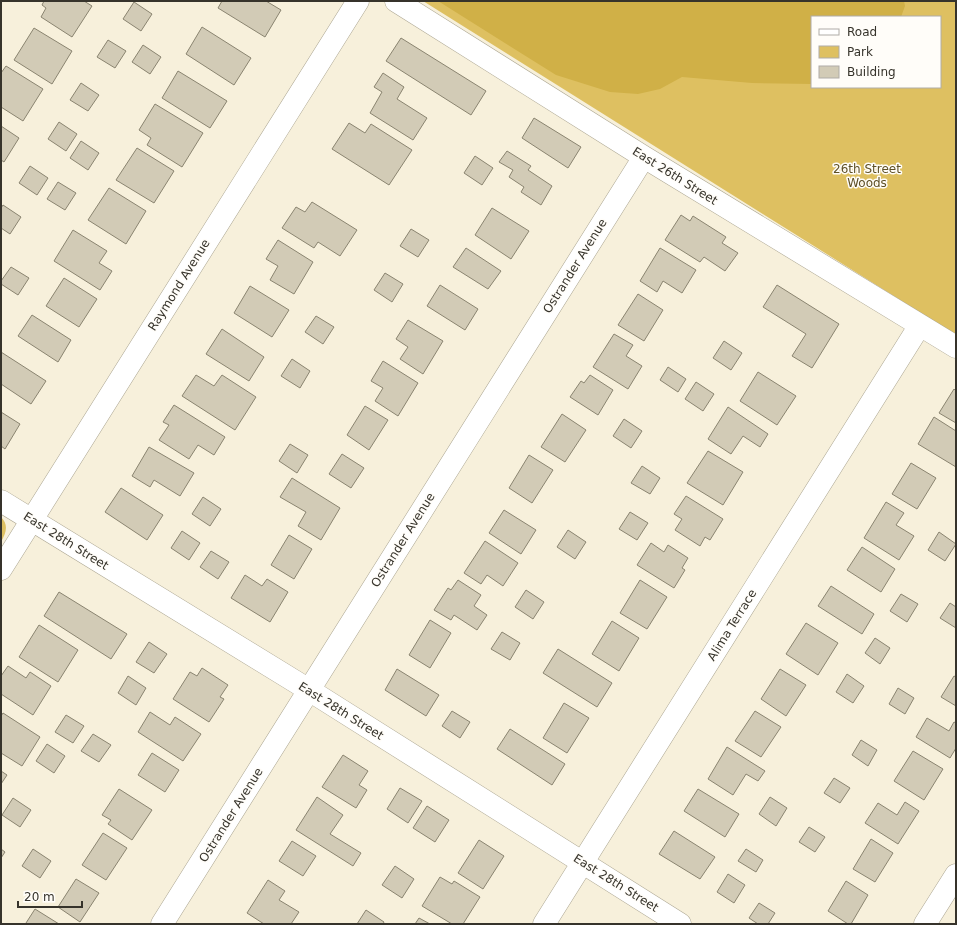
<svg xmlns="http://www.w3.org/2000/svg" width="957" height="925" viewBox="0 0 957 925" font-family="'DejaVu Sans',sans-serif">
	<rect width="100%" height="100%" fill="#f7f0db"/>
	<!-- green -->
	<path fill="#dec061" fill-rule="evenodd" d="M 423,1 L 956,1 L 956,335 ZM 812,17 L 940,17 L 940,87 L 812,87 Z
		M 1,517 C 9,525 6,533 1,542 Z"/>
	<!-- forest -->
	<path fill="#d0b047" d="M 438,1 L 904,1 L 905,6 L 901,17 L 812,17 L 812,84 L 752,83 L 682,77 L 660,89 L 638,94 L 610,92 L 556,75 Z"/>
	<!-- building -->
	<path fill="#d2cbb6" stroke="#8a8470" d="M 44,1 L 84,1 L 92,6 L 72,37 L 41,17 L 46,8 L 42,5 Z
		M 222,1 L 266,1 L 281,10 L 265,37 L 218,8 Z
		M 134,2 L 152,14 L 141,31 L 123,19 Z
		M 202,27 L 251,58 L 234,85 L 186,54 Z
		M 34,28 L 72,51 L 52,84 L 14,60 Z
		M 401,38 L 486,91 L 471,115 L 386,61 Z
		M 108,40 L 126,51 L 115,68 L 97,57 Z
		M 143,45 L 161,57 L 150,74 L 132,62 Z
		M 6,66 L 43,89 L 23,121 L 1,107 L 1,73 Z
		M 178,71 L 227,101 L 210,128 L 162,98 Z
		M 383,73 L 404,87 L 397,99 L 427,118 L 413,140 L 370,113 L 382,92 L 374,87 Z
		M 81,83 L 99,95 L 88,111 L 70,100 Z
		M 155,104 L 203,133 L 182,167 L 147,145 L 151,138 L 139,130 Z
		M 534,118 L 581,147 L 568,168 L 522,138 Z
		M 59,122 L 77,134 L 66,151 L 48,139 Z
		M 349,123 L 365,133 L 371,124 L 412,150 L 389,185 L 332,149 Z
		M 1,126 L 19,138 L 4,162 L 1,160 Z
		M 81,141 L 99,153 L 88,170 L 70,158 Z
		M 137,148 L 174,171 L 154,203 L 116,180 Z
		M 507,151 L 531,166 L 528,170 L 552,186 L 541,205 L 521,192 L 524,187 L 509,177 L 513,170 L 499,162 Z
		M 475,156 L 493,168 L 482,185 L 464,173 Z
		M 30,166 L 48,178 L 37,195 L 19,183 Z
		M 58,182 L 76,193 L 65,210 L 47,199 Z
		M 109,188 L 146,211 L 126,244 L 88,220 Z
		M 312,202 L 357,230 L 340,256 L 318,242 L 314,248 L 282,228 L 296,207 L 305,212 Z
		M 3,205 L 21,217 L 10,234 L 1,228 L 1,208 Z
		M 492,208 L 529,231 L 511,259 L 475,235 Z
		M 681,215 L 690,221 L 693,216 L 726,237 L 722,243 L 738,253 L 725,271 L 704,257 L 700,262 L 665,240 Z
		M 411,229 L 429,240 L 418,257 L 400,246 Z
		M 73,230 L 107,251 L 99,263 L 112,271 L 100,290 L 54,261 Z
		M 278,240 L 313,262 L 294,294 L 270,280 L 278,266 L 266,259 Z
		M 466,248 L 501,271 L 488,289 L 453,267 Z
		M 660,248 L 696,270 L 682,293 L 663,281 L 657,292 L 640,281 Z
		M 11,267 L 29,278 L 18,295 L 1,284 L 1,281 Z
		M 385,273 L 403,284 L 392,302 L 374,290 Z
		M 64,278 L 97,299 L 79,327 L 46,306 Z
		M 440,285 L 478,309 L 465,330 L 427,306 Z
		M 777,285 L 839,324 L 812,368 L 792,356 L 806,334 L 763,307 Z
		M 250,286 L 289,310 L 272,337 L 234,313 Z
		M 638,294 L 663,310 L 644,341 L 618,325 Z
		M 32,315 L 71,340 L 58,362 L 18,336 Z
		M 316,316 L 334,327 L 323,344 L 305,332 Z
		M 408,320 L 443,341 L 423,374 L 400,359 L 408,347 L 396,339 Z
		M 222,329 L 264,357 L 249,381 L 206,354 Z
		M 614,334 L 633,345 L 626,356 L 642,366 L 628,389 L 593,367 Z
		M 724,341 L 742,353 L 731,370 L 713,358 Z
		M 1,352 L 46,381 L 31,404 L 1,384 Z
		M 292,359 L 310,371 L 300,388 L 281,376 Z
		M 383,361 L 418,383 L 398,416 L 375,401 L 383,388 L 371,381 Z
		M 668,367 L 686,379 L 678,392 L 660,380 Z
		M 758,372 L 796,396 L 777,425 L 740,401 Z
		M 196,375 L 214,386 L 222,375 L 256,397 L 235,430 L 182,396 Z
		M 590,375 L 613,390 L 598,415 L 570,397 L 581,381 L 584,383 Z
		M 696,382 L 714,394 L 703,411 L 685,399 Z
		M 954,389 L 956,391 L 956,423 L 939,413 Z
		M 174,405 L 225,437 L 214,455 L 198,445 L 189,459 L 159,440 L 169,425 L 163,422 Z
		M 365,406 L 388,420 L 369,450 L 347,435 Z
		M 728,407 L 768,434 L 760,447 L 743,436 L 731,454 L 708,439 Z
		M 1,412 L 20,424 L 5,449 L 1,446 Z
		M 562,414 L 586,430 L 565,462 L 541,447 Z
		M 934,417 L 956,431 L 956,467 L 918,444 Z
		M 624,419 L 642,431 L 631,448 L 613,436 Z
		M 290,444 L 308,455 L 297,473 L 279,461 Z
		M 149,447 L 194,473 L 180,496 L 154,480 L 150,487 L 132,476 Z
		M 708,451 L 743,472 L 723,505 L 687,483 Z
		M 342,454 L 364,468 L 351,488 L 329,474 Z
		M 529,455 L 553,470 L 532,503 L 509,488 Z
		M 911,463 L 936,478 L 917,509 L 892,494 Z
		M 642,466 L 660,478 L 650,494 L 631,483 Z
		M 292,478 L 340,508 L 321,540 L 298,526 L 306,512 L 280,497 Z
		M 121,488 L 163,515 L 147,540 L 105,512 Z
		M 686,496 L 723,519 L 710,540 L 705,537 L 700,546 L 675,530 L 682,519 L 674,514 Z
		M 203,497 L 221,509 L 210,526 L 192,514 Z
		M 886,502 L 904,513 L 896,525 L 914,536 L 899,560 L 864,538 Z
		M 504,510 L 536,530 L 521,554 L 489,533 Z
		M 630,512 L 648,523 L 637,540 L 619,529 Z
		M 568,530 L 586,542 L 575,559 L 557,547 Z
		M 182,531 L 200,543 L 189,560 L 171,548 Z
		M 939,532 L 956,544 L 945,561 L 928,550 Z
		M 289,535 L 312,549 L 294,579 L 271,565 Z
		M 485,541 L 518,563 L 503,586 L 487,575 L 481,584 L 464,573 Z
		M 651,543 L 664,552 L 668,545 L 688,558 L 682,568 L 685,570 L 674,588 L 637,565 Z
		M 862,547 L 895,569 L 881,592 L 847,570 Z
		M 211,551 L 229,562 L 218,579 L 200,567 Z
		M 245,575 L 262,586 L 267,579 L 288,592 L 270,622 L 231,598 Z
		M 458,580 L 481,595 L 474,606 L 487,615 L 477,630 L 454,615 L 451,620 L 434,610 L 448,588 L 451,590 Z
		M 640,580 L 667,597 L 647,629 L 620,613 Z
		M 831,586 L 874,614 L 862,634 L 818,606 Z
		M 526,590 L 544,602 L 533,619 L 515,607 Z
		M 59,592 L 127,634 L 111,659 L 44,616 Z
		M 901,594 L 918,604 L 907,622 L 890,611 Z
		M 950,603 L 956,607 L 956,628 L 940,618 Z
		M 430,620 L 451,633 L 430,668 L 409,655 Z
		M 612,621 L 639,638 L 619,671 L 592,654 Z
		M 806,623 L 838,643 L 818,675 L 786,654 Z
		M 39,625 L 78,650 L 58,682 L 19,657 Z
		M 502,632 L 520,643 L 510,660 L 491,649 Z
		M 875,638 L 890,648 L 880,664 L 865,653 Z
		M 149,642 L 167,654 L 154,673 L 136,662 Z
		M 558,649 L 612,683 L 597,707 L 543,673 Z
		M 8,666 L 26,678 L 30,672 L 51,686 L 33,715 L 1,694 L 1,676 Z
		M 202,668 L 228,685 L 220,697 L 224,699 L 209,722 L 173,699 L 190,672 L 197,676 Z
		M 397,669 L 439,695 L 426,716 L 385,690 Z
		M 780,669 L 806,685 L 786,716 L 761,699 Z
		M 847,674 L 864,686 L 853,703 L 836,692 Z
		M 128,676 L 146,688 L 136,705 L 118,693 Z
		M 954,676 L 956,677 L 956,706 L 941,697 Z
		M 898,688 L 914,698 L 905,714 L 889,704 Z
		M 564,703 L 589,718 L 567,753 L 543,738 Z
		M 452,711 L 470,722 L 460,738 L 442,726 Z
		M 755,711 L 781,727 L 761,757 L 735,741 Z
		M 150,712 L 170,725 L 175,717 L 201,734 L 183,761 L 138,732 Z
		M 3,713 L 40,737 L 22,766 L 1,753 L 1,716 Z
		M 66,715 L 84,726 L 73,743 L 55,732 Z
		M 927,718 L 949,731 L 954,722 L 956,723 L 956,748 L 950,758 L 916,737 Z
		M 510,729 L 565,764 L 552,785 L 497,749 Z
		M 93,734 L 111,745 L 99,762 L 81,751 Z
		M 861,740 L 877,750 L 868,766 L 852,755 Z
		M 47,744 L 65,756 L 54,773 L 36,761 Z
		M 727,747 L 765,771 L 758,781 L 746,774 L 733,795 L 708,779 Z
		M 913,751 L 943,769 L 924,800 L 894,781 Z
		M 152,753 L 179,770 L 165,792 L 138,775 Z
		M 343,755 L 368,771 L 359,785 L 367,790 L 356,808 L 322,787 Z
		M 1,771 L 7,775 L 1,784 Z
		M 834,778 L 850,788 L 840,803 L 824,793 Z
		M 400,788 L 422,801 L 408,823 L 387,809 Z
		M 119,789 L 152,810 L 132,840 L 108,824 L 111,820 L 102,815 Z
		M 698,789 L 739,814 L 725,837 L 684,811 Z
		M 317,797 L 343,815 L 330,834 L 361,853 L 353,866 L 296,830 Z
		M 770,797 L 787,808 L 776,826 L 759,814 Z
		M 13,798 L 31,810 L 20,827 L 2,815 Z
		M 905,802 L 919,811 L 898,844 L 865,823 L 878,803 L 897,815 Z
		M 427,806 L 449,820 L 435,842 L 413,828 Z
		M 809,827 L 825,837 L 815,852 L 799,842 Z
		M 674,831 L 715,857 L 700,879 L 659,854 Z
		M 103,833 L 127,848 L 106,880 L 82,865 Z
		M 871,839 L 893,853 L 875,882 L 853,869 Z
		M 479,840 L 504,856 L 483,889 L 458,873 Z
		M 292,841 L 316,856 L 303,876 L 279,861 Z
		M 1,849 L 5,852 L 1,858 Z
		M 33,849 L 51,861 L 40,878 L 22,866 Z
		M 746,849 L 763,860 L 756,872 L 738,861 Z
		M 395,866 L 414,879 L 402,898 L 382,885 Z
		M 728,874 L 745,885 L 734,903 L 717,892 Z
		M 440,877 L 452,884 L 454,881 L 480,897 L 463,924 L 452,924 L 422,906 Z
		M 76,879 L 99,893 L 80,922 L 58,907 Z
		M 268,880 L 285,891 L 279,900 L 299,912 L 291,924 L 264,924 L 247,913 Z
		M 846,881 L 868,895 L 851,924 L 848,924 L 828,911 Z
		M 759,903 L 775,913 L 768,924 L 758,924 L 749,918 Z
		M 35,909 L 59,924 L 27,924 L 26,923 Z
		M 366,910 L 384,922 L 383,924 L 357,924 Z
		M 419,918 L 430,924 L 415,924 Z"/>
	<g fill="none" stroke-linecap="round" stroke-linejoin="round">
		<defs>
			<path id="minor" d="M 396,1 L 644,157 L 956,347
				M 1,501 L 309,690 L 680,924
				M 1,569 L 358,1
				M 162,924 L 644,157
				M 544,924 L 920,325
				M 925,924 L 956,875"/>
		</defs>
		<!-- minor casing -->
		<use href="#minor" stroke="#aca692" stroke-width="23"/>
		<!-- minor -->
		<use href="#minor" stroke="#fff" stroke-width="22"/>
	</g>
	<g text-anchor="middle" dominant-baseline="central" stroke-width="3" stroke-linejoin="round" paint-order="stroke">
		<!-- park labels -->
		<g font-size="12" fill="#5e5026" stroke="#fffdf9">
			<text x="867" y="169">26th Street<tspan x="867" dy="14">Woods</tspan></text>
		</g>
		<!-- street labels -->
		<g font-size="12" fill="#36332b" stroke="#fffdf9">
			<text transform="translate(675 176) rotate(32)">East 26th Street</text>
			<text transform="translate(575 266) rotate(-58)">Ostrander Avenue</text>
			<text transform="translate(179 285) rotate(-58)">Raymond Avenue</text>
			<text transform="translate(403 540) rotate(-58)">Ostrander Avenue</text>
			<text transform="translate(66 541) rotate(32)">East 28th Street</text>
			<text transform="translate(732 625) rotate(-58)">Alima Terrace</text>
			<text transform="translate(341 711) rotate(32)">East 28th Street</text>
			<text transform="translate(231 815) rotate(-58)">Ostrander Avenue</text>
			<text transform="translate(616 883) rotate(32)">East 28th Street</text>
		</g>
	</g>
	<!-- border -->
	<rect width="957" height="925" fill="none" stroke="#36332b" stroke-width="4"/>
	<!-- legend -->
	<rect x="811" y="16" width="130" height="72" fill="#fffdf9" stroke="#afaca7"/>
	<rect x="819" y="29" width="20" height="6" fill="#ffffff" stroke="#afaca7"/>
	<text x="847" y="36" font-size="12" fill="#36332b">Road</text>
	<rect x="819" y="46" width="20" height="12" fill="#dec061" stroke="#afaca7"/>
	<text x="847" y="56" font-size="12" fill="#36332b">Park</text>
	<rect x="819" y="66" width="20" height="12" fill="#d2cbb6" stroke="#afaca7"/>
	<text x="847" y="76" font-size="12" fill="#36332b">Building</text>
	<!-- scale -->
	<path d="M18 901v6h64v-6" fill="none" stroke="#36332b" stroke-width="2"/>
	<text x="24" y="901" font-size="12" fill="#36332b" stroke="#fffdf9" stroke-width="3" paint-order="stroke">20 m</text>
</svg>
